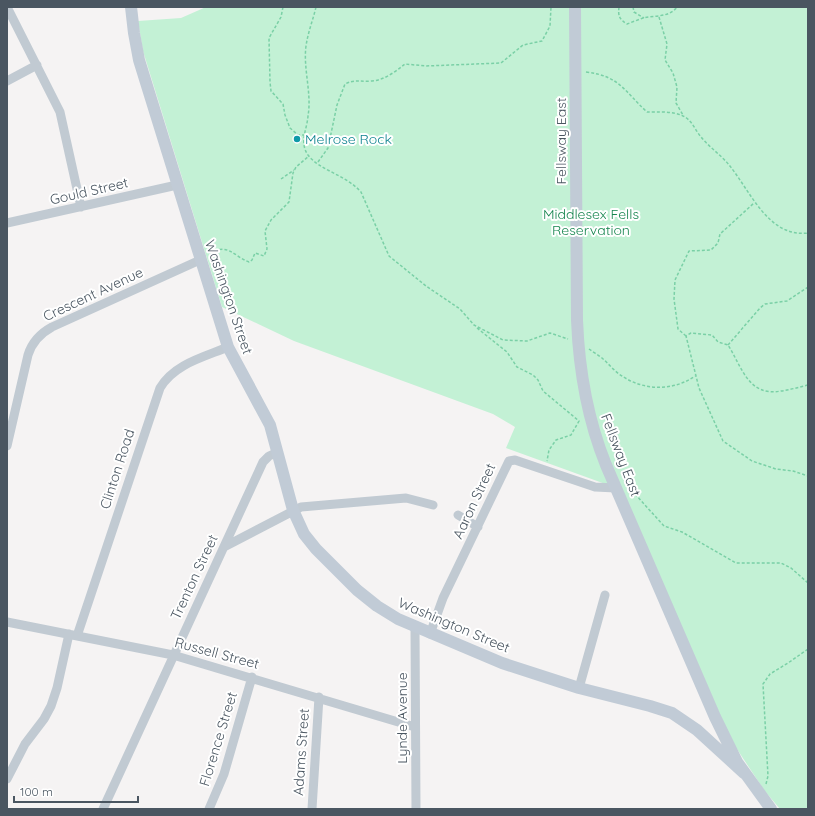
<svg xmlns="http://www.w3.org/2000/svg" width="815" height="816" viewBox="0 0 815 816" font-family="Quicksand,sans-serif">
	<rect width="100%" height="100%" fill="#f5f3f3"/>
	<!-- green -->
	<path fill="#c3f1d5" d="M 206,7 L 808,7 L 808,809 L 780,809 L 764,790 L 731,740 L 622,490 L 506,448 L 515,427 L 493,414 L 294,341 L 222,307 L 143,51 L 138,21 L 181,18 Z"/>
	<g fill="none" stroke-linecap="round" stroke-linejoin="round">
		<!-- path -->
		<path stroke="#7ad0a6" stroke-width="1.5" stroke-dasharray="3 2" stroke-linecap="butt" d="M 283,7 L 281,17 L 269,38 L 270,82 L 271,91 L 283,104 L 285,115 L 290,128 L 298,135 L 304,135
			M 316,7 C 313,20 308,32 306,46 C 303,69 312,93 308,116 C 307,130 299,142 308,155 C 319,170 346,175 361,192 L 389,256 L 426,286 L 460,309 L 474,325 L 503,340 L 527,341 L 550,333 L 568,339
			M 619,7 C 618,16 619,19 627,24 C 632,22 638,20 643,18 C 654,15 669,18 677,7
			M 633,7 L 634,12 L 644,18
			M 807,7 L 808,8
			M 659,17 L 667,44 L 665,60 L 673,73 L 677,87 L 676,103 L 683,115
			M 586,72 C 620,76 624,91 647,112 C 657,112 673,111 683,116 C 692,120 695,130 701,137 C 709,147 721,155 729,165 C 750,190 768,238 808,233
			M 318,162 L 328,148 L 337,105 L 345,84 C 354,79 362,82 372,81 C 385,80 396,71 405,64 L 426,66 L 501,63 L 523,45 L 542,41 L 550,26 L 551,7
			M 281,179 L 294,170
			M 210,253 C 229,243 233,256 249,262 L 252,260 L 255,253 L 264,256 L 267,249 L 265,231 L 271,220 L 289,202 L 293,173 L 296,167 L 309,156
			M 477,328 L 507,352 L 517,367 L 533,375 L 538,380 L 543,391 L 579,421 L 571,435 L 556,440 L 549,450 L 547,461
			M 686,336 L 678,329 L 674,299 L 675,280 L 689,251 L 711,250 L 718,243 L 720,234 L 754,203
			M 728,345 L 760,308 L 765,304 L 787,301 L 808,287
			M 589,349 C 593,352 598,355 602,358 C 609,364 615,372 622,376 C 644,391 674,391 695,376
			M 808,385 C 799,387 790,390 781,391 C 748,397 742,367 728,345 L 718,342 L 712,335 L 691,333 L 686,336 L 699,388 L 723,441 L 752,461 L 776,469 L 793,471 L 808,476
			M 625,483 L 664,526 L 682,532 L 736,563 L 781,563 L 791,568 L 808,583
			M 766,784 L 768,776 L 763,684 L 770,674 L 788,663 L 808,649"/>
		<!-- street -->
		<path stroke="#c1cad2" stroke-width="9" d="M 7,7 L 60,112 L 81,207
			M 7,81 L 37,65
			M 7,223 L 177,185
			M 7,446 L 28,355 C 32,342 41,333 52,327 L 200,260
			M 458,515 L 478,527
			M 224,547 L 301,507 L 406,498 L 433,505
			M 7,622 L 173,655 L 415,727
			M 415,627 L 416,809
			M 430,634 L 443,598 L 509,461 L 515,460 L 595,487 L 616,488
			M 77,636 L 160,388 C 174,364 204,357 228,347
			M 579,688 L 605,595
			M 7,779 L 25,744 L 44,719 L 51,706 L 57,688 L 69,634
			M 103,809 L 263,462 L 269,456 L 278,452
			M 209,809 L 224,774 L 252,677
			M 312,809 L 319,697"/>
		<!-- secondary -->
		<path stroke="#c1cbd6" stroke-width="12" d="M 131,7 L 134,33 L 139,60 L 228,347 L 270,425 L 293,510 L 304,534 L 316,549 L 357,590 L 377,606 L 398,619 L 502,663 L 579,688 L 650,706 L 672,713 L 697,730 L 744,773
			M 575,7 L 577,320 C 579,371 587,418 606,465 L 715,717 L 737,762 L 771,809"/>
	</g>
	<!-- markers -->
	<circle fill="#0f9aa8" stroke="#fff" stroke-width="1.5" cx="297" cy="139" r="4"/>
	<g text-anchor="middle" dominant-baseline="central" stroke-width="4" stroke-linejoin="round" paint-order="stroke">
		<!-- culture labels -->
		<g font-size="14" fill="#0d838f" stroke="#fff" text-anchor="start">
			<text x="305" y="139">Melrose Rock</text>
		</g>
		<!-- street labels -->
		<g font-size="14" fill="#4a5661" stroke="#fff">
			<text transform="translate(561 141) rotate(-90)">Fellsway East</text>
			<text transform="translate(89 191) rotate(-13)">Gould Street</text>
			<text transform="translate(93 294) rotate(-25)">Crescent Avenue</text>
			<text transform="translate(229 297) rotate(71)">Washington Street</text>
			<text transform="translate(621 455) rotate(69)">Fellsway East</text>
			<text transform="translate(117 469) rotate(-72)">Clinton Road</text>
			<text transform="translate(474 501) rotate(-65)">Aaron Street</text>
			<text transform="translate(194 577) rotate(-65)">Trenton Street</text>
			<text transform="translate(454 625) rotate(23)">Washington Street</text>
			<text transform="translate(217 653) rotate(15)">Russell Street</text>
			<text transform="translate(402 718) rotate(-90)">Lynde Avenue</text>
			<text transform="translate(218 739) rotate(-73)">Florence Street</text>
			<text transform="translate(301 752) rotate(-86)">Adams Street</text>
		</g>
		<!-- park labels -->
		<g font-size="14" fill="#17864f" stroke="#fff">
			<text x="591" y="214">Middlesex Fells<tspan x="591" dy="16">Reservation</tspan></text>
		</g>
	</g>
	<!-- border -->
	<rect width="815" height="816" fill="none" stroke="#4a5661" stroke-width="16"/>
	<!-- scale -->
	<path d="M14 796v6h124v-6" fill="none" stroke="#4a5661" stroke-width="2"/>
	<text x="20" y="796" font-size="12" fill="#4a5661" stroke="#ffffff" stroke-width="3" paint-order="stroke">100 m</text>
</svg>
